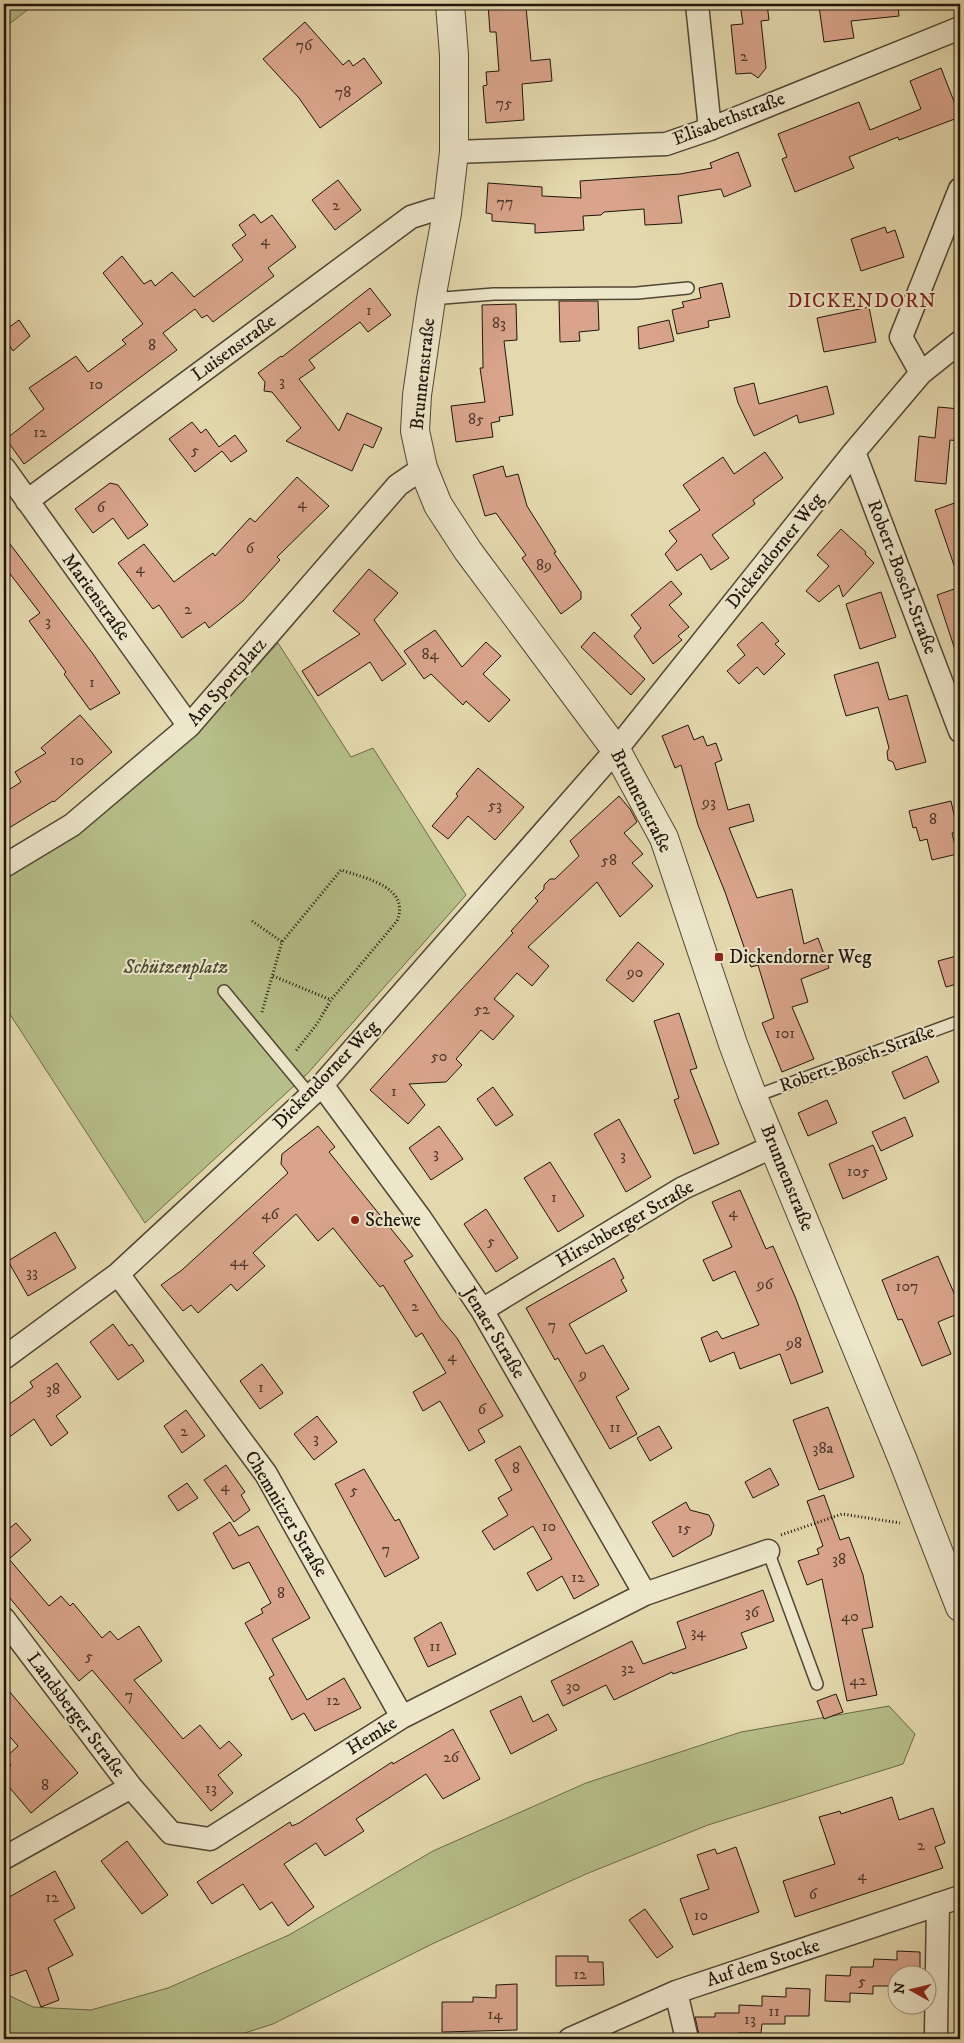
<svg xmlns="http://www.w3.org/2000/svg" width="964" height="2043" viewBox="0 0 964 2043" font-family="'IM FELL DW Pica',serif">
	<rect width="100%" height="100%" fill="#e4d9ae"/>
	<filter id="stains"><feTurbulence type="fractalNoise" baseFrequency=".004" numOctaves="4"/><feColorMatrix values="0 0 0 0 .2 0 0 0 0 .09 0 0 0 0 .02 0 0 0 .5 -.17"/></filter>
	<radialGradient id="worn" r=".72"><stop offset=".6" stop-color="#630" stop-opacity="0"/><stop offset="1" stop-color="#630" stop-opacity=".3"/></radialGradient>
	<!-- green -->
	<path fill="#b6bf89" stroke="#6a6a4a" d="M 4,4 L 35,4 L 4,28 Z
		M 278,643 L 351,757 L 373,748 L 466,895 L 308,1073 L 145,1223 L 4,1005 L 4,875 L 196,732 Z
		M 889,1706 L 915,1734 L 903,1764 L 708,1825 L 586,1874 L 432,1944 L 273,2024 L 226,2039 L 4,2039 L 4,1993 L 33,2007 L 91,2010 L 168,1988 L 289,1935 L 433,1851 L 586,1783 L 741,1732 Z"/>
	<!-- building -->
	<path fill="#d9a48b" stroke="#1f150c" d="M 488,4 L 517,4 L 518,8 L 526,7 L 531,61 L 550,59 L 552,81 L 522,84 L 524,120 L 486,123 L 483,86 L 487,85 L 486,72 L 499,71 L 496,32 L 490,32 Z
		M 740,4 L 767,4 L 769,20 L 761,21 L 766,68 L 758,78 L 751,73 L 736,74 L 731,25 L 743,24 Z
		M 837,4 L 898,4 L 899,16 L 851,21 L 854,38 L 824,42 L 819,6 Z
		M 305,22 L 343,65 L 349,60 L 353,66 L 364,58 L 382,83 L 320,128 L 299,98 L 263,59 Z
		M 941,68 L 960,117 L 899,140 L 898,137 L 849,157 L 854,168 L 795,192 L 782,159 L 787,157 L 778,134 L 859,102 L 870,130 L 921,109 L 910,81 Z
		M 738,152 L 751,186 L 724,197 L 721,189 L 678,196 L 682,223 L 645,225 L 644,209 L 604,212 L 601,215 L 583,216 L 584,230 L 535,233 L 535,224 L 492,221 L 492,214 L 486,213 L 488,183 L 542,187 L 542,196 L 581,198 L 580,181 L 680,174 L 712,168 L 710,163 Z
		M 338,180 L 361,210 L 335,230 L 312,200 Z
		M 254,214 L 261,223 L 272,215 L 296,247 L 268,268 L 274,276 L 213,322 L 207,315 L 202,318 L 195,309 L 163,333 L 177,350 L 24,464 L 6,439 L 44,409 L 29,388 L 76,356 L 88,372 L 126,344 L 122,340 L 143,324 L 103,273 L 122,256 L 144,284 L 151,280 L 155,286 L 172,272 L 194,297 L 243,260 L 232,245 L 246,235 L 239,225 Z
		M 885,227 L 887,233 L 895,230 L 904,257 L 861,271 L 851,239 Z
		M 722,283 L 730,317 L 708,321 L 709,327 L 677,334 L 672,310 L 684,307 L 682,302 L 701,298 L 699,288 Z
		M 370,288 L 391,315 L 368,332 L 360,322 L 309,360 L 315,368 L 299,379 L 339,431 L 347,413 L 382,428 L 373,448 L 364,444 L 352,471 L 286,441 L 301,428 L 272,392 L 264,391 L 265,382 L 258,373 L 281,356 L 282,357 Z
		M 559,301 L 598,301 L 599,330 L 579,332 L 580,341 L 560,342 Z
		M 516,304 L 517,340 L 504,341 L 513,415 L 499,417 L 500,421 L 491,423 L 493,437 L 456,442 L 451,406 L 485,402 L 480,368 L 483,368 L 482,305 Z
		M 869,307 L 876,342 L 824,352 L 817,318 Z
		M 19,320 L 30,336 L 13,351 L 4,337 L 4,331 Z
		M 669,320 L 674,341 L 639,349 L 638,327 Z
		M 754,383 L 759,404 L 827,386 L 834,414 L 799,423 L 797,415 L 754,436 L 738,403 L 734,388 Z
		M 938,407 L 960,409 L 959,441 L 950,440 L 946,484 L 915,481 L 919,436 L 935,438 Z
		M 192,422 L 201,433 L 206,429 L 219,447 L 235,435 L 247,451 L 231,462 L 222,451 L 195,472 L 169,439 Z
		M 765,452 L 783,478 L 753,500 L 755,504 L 712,535 L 729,558 L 711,570 L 701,554 L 677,571 L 665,554 L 677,541 L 669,531 L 700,510 L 683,485 L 723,457 L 734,474 Z
		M 503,466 L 506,477 L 518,474 L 527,506 L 556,552 L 554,553 L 581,592 L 581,599 L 561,614 L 522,558 L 526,555 L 496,513 L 485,516 L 473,475 Z
		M 297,477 L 329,506 L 277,557 L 280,560 L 243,601 L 209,628 L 205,622 L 182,638 L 159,605 L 153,609 L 118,563 L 144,544 L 174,582 L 213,553 L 215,556 L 250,518 L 255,522 Z
		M 110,483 L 118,485 L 148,525 L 128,539 L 113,518 L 93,533 L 75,509 Z
		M 960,501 L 960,573 L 957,574 L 935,510 Z
		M 841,529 L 866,552 L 865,554 L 874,563 L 843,597 L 839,585 L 819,602 L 806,591 L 829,566 L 817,555 Z
		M 4,536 L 93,654 L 120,693 L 90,710 L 64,674 L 66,672 L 29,621 L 40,613 L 4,566 Z
		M 369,569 L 398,593 L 374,620 L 406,664 L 382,681 L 370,662 L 318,696 L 302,671 L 360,634 L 333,611 Z
		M 671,581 L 682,594 L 669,605 L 689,627 L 678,636 L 682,640 L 653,664 L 634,636 L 641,628 L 631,615 Z
		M 960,587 L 960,655 L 957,656 L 937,595 Z
		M 881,592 L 896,637 L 860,649 L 846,604 Z
		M 762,622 L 779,641 L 775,644 L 785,654 L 764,675 L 757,667 L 739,684 L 727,671 L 745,655 L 737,645 Z
		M 435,630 L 462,667 L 486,642 L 501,656 L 483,674 L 510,700 L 489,722 L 466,701 L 463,705 L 431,674 L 424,679 L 404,651 Z
		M 594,632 L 645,679 L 631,695 L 581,647 Z
		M 878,662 L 889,700 L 907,695 L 926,762 L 896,770 L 893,762 L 888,760 L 887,752 L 889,748 L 878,707 L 846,716 L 834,675 Z
		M 80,715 L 112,752 L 54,802 L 53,801 L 4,831 L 4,793 L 21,782 L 15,772 L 46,753 L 41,748 Z
		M 688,725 L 694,740 L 703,736 L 707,746 L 716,743 L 722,760 L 715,763 L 728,810 L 749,804 L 754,821 L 729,828 L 757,898 L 792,889 L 804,944 L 818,938 L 829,968 L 801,979 L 808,1002 L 792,1007 L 814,1059 L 782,1072 L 762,1023 L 774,1018 L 758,965 L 751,967 L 725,892 L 698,825 L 681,765 L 675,768 L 662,736 Z
		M 478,768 L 524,807 L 495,840 L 468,816 L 448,839 L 432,826 L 458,796 L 456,794 Z
		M 619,796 L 630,809 L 637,822 L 624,833 L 643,854 L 632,863 L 653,886 L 620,917 L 597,882 L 528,947 L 549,966 L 532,986 L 517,973 L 494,999 L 514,1016 L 493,1040 L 481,1030 L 456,1059 L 462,1065 L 446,1082 L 409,1084 L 425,1105 L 408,1124 L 370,1090 L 513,933 L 511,931 L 538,901 L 535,898 L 544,889 L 544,885 L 550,879 L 555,879 L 579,856 L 570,841 Z
		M 951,801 L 958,832 L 952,833 L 957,854 L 932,860 L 927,839 L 920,841 L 916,827 L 913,828 L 909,811 Z
		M 638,942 L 664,964 L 633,1002 L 606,980 Z
		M 960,955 L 960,983 L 946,987 L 938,961 Z
		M 679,1013 L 697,1068 L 690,1070 L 719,1144 L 694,1154 L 674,1100 L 679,1098 L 654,1021 Z
		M 927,1056 L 939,1082 L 904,1099 L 892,1072 Z
		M 493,1087 L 513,1115 L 496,1126 L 477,1099 Z
		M 827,1100 L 837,1123 L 808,1136 L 798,1113 Z
		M 905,1117 L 913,1136 L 881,1151 L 872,1132 Z
		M 619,1119 L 651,1177 L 626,1192 L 594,1134 Z
		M 318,1126 L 335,1147 L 329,1152 L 413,1256 L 404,1261 L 440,1318 L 457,1338 L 503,1416 L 478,1430 L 485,1442 L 469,1451 L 440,1401 L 423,1411 L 413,1392 L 446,1373 L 422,1333 L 416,1337 L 383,1285 L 380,1287 L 333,1228 L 318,1241 L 296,1214 L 253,1253 L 265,1266 L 237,1291 L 231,1284 L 198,1313 L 191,1305 L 183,1311 L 161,1285 L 182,1270 L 288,1173 L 281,1164 L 282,1154 Z
		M 439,1126 L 463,1159 L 431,1180 L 409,1148 Z
		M 873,1145 L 887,1179 L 843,1199 L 829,1164 Z
		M 550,1162 L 584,1216 L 558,1232 L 524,1178 Z
		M 740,1190 L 766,1249 L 773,1246 L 796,1299 L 823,1372 L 791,1384 L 780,1354 L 740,1369 L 734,1352 L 710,1362 L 701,1338 L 717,1331 L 722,1339 L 759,1325 L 735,1271 L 713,1281 L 703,1260 L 732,1247 L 712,1202 Z
		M 486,1209 L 518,1258 L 496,1272 L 464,1224 Z
		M 55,1232 L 76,1268 L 28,1296 L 8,1261 Z
		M 938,1256 L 960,1307 L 960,1313 L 938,1322 L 951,1354 L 922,1366 L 902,1319 L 898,1320 L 882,1280 Z
		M 614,1258 L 624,1278 L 621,1280 L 627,1291 L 569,1324 L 586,1354 L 603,1345 L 629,1389 L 616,1397 L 637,1434 L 610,1449 L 558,1358 L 555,1360 L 526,1308 Z
		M 113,1324 L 129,1346 L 132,1344 L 144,1361 L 118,1380 L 90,1342 Z
		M 57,1363 L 81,1397 L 56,1416 L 68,1433 L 51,1446 L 34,1419 L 4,1441 L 4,1408 L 33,1387 L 30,1382 Z
		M 262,1364 L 283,1393 L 260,1409 L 240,1381 Z
		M 828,1407 L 854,1477 L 819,1490 L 793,1420 Z
		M 186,1410 L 205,1436 L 182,1453 L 164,1426 Z
		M 317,1416 L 337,1442 L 314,1460 L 294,1434 Z
		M 659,1426 L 672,1448 L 650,1461 L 637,1438 Z
		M 520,1446 L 599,1585 L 574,1599 L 562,1576 L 537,1591 L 527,1573 L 552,1559 L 533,1526 L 494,1550 L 482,1531 L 508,1515 L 498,1498 L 512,1490 L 495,1460 Z
		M 226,1465 L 245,1492 L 241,1495 L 250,1510 L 234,1522 L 204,1480 Z
		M 770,1468 L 779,1485 L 753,1498 L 745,1482 Z
		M 364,1469 L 395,1521 L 399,1519 L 419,1558 L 385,1577 L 335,1484 Z
		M 187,1483 L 198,1498 L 178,1511 L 168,1496 Z
		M 824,1495 L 840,1540 L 849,1537 L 863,1575 L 873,1627 L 862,1629 L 877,1695 L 847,1701 L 822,1579 L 807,1585 L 798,1561 L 819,1554 L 817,1549 L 823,1546 L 807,1501 Z
		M 686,1502 L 690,1510 L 709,1515 L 714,1525 L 711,1535 L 673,1557 L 652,1522 Z
		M 230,1522 L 239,1536 L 258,1526 L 310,1618 L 272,1639 L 307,1700 L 344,1678 L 361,1708 L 315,1731 L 304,1713 L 292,1720 L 269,1678 L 274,1675 L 245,1623 L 263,1613 L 261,1609 L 271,1603 L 249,1562 L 233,1569 L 213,1533 Z
		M 16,1523 L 31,1540 L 9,1559 L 49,1606 L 61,1596 L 70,1606 L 73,1603 L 102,1638 L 110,1631 L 118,1640 L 139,1626 L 162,1661 L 134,1680 L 183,1739 L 200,1725 L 220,1749 L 229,1741 L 242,1755 L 218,1775 L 233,1793 L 211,1811 L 92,1670 L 79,1681 L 4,1591 L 4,1533 Z
		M 763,1590 L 774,1621 L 741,1633 L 747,1648 L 673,1674 L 672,1672 L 614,1700 L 606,1685 L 563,1706 L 551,1681 L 632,1641 L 643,1664 L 686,1648 L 677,1622 Z
		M 441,1622 L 456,1654 L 428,1667 L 414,1638 Z
		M 4,1685 L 78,1773 L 31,1813 L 4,1781 L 4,1771 L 11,1765 L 5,1758 L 18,1746 L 4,1730 Z
		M 836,1694 L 843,1712 L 824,1719 L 817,1701 Z
		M 521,1696 L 533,1722 L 548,1714 L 557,1730 L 511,1754 L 490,1711 Z
		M 453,1729 L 480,1779 L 443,1799 L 426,1774 L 356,1819 L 364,1831 L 325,1856 L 316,1843 L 284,1864 L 314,1907 L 288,1926 L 272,1902 L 260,1910 L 243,1884 L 212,1904 L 197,1882 L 290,1822 L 292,1826 L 299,1823 L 392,1762 L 393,1764 Z
		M 892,1797 L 899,1820 L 933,1808 L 945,1843 L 935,1847 L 943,1868 L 795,1917 L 783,1881 L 835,1864 L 819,1817 L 840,1811 L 841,1814 Z
		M 127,1841 L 168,1895 L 142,1914 L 101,1861 Z
		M 736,1847 L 759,1912 L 693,1935 L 680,1899 L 709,1889 L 697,1855 L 715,1849 L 717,1854 Z
		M 55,1871 L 75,1908 L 54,1920 L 73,1955 L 48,1968 L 59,2000 L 41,2007 L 26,1970 L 10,1976 L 4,1960 L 4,1900 Z
		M 645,1909 L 673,1947 L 657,1958 L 629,1920 Z
		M 897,1951 L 920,1952 L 920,1976 L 896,1976 L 896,1986 L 873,1986 L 873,1994 L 850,1993 L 850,2002 L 825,2001 L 826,1975 L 850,1976 L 851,1967 L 873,1967 L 874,1959 L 897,1960 Z
		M 556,1956 L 588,1956 L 588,1962 L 603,1962 L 604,1985 L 556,1986 Z
		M 517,1984 L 517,2030 L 442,2032 L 442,2002 L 473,2002 L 473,1997 L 496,1998 L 496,1985 Z
		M 786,1988 L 810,1989 L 809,2016 L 785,2016 L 785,2024 L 762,2024 L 761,2033 L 738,2033 L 738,2039 L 700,2039 L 695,2017 L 715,2017 L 715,2013 L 739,2013 L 739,2005 L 762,2006 L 762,1996 L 786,1997 Z"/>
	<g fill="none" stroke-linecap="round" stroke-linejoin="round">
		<defs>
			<path id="service" d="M 431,299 L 494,294 L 637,293 L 688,288
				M 224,991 L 310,1095
				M 753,1097 L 960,1021
				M 768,1551 L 817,1684"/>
			<path id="minor" d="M 697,4 L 710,129
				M 454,152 L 666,144 L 710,129 L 960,28
				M 921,373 L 901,337 L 960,189
				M 854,452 L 960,731
				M 4,468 L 189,726
				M 27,501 L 411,217 L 433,210 L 447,213
				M 4,866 L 72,825 L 189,726 L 398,485 L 423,468
				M 322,1085 L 420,1218 L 482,1310 L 645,1594
				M 118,1274 L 266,1474 L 402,1717
				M 482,1310 L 683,1188 L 774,1146
				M 4,1358 L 118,1274 L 322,1085 L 616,750 L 854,452 L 921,373 L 960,342
				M 4,1619 L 131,1787 L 171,1833 L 210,1839 L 402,1717 L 645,1594 L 768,1551
				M 4,1858 L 131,1787
				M 938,1904 L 936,2034 L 938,2039
				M 676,1992 L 687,2039
				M 570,2039 L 676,1992 L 960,1897"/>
			<path id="tertiary" d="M 450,4 L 454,55 L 454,152 L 447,213 L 431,299 L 417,395 L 415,431 L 423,468 L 438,505 L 468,551 L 616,750 L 664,838 L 733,1044 L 753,1097 L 902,1458 L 960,1607"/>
		</defs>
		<!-- service casing -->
		<use href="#service" stroke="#504634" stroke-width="14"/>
		<!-- minor casing -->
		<use href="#minor" stroke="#504634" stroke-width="25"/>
		<!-- tertiary casing -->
		<use href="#tertiary" stroke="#504634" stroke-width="30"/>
		<!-- path -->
		<path stroke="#1f150c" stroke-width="3" stroke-dasharray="1 2.5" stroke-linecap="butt" d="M 375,4 L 386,7 L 403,4
			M 252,921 L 282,942
			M 273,976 L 331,1000
			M 262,1012 L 282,942 L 341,870 C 365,878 411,887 397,921 L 331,1000 L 317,1024 L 295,1052
			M 781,1535 L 842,1514 L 900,1523"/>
		<!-- service -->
		<use href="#service" stroke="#ede6ca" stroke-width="11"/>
		<!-- minor -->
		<use href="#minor" stroke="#ede6ca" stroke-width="22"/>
		<!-- tertiary -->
		<use href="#tertiary" stroke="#ede6ca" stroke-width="28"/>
	</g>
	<!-- markers -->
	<g fill="#8f2418" stroke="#ede6ca" stroke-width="2">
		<rect x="714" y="952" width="10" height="10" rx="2.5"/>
		<circle cx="355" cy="1220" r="5"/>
	</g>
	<g text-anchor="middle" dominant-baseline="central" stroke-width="4" stroke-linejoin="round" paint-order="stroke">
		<!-- number labels -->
		<g font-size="16" fill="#4e392c">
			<text x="304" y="45">76</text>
			<text x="744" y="56">2</text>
			<text x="343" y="92">78</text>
			<text x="504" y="103">75</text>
			<text x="505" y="202">77</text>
			<text x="336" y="205">2</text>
			<text x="265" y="240">4</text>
			<text x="369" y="310">1</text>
			<text x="499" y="323">83</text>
			<text x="152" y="345">8</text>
			<text x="282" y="381">3</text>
			<text x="96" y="384">10</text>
			<text x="476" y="419">85</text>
			<text x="40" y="432">12</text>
			<text x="195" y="450">5</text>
			<text x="302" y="503">4</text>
			<text x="101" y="507">6</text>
			<text x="250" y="548">6</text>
			<text x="544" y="565">89</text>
			<text x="140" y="568">4</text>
			<text x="188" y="609">2</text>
			<text x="48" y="621">3</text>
			<text x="430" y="654">84</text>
			<text x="92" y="682">1</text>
			<text x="77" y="760">10</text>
			<text x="709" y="802">93</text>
			<text x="495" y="805">53</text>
			<text x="933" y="819">8</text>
			<text x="609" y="860">58</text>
			<text x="635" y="972">90</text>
			<text x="482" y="1009">52</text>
			<text x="785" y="1033">101</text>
			<text x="439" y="1056">50</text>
			<text x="394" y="1091">1</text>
			<text x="436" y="1153">3</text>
			<text x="623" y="1155">3</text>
			<text x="858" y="1171">105</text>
			<text x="554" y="1197">1</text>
			<text x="733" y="1212">4</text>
			<text x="270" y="1214">46</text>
			<text x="491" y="1241">5</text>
			<text x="239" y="1261">44</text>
			<text x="32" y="1272">33</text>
			<text x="765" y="1284">96</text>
			<text x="907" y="1286">107</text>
			<text x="415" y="1306">2</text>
			<text x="552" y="1325">7</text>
			<text x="794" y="1343">98</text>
			<text x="452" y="1356">4</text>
			<text x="583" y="1374">9</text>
			<text x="261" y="1387">1</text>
			<text x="53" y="1389">38</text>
			<text x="482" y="1409">6</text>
			<text x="615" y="1427">11</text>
			<text x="184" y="1431">2</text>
			<text x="316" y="1438">3</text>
			<text x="823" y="1448">38a</text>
			<text x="516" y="1468">8</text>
			<text x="225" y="1486">4</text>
			<text x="354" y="1490">5</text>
			<text x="549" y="1526">10</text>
			<text x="684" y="1528">15</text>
			<text x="386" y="1549">7</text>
			<text x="839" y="1559">38</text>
			<text x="578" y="1577">12</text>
			<text x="281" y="1593">8</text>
			<text x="752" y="1612">36</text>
			<text x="850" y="1616">40</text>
			<text x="698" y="1632">34</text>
			<text x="435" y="1646">11</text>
			<text x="89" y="1656">5</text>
			<text x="628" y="1668">32</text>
			<text x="858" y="1680">42</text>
			<text x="573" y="1686">30</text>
			<text x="129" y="1695">7</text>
			<text x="333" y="1700">12</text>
			<text x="451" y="1757">26</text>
			<text x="45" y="1785">8</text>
			<text x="211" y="1788">13</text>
			<text x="921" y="1845">2</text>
			<text x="862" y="1875">4</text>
			<text x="813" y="1894">6</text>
			<text x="52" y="1897">12</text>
			<text x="701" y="1915">10</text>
			<text x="580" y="1974">12</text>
			<text x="862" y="1981">5</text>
			<text x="774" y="2011">11</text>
			<text x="495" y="2014">14</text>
			<text x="750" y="2019">13</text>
		</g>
		<!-- street labels -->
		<g font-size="19" fill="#1f150c" stroke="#ede6ca">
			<text transform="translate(729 119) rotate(-21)">Elisabethstraße</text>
			<text transform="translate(234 348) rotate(-36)">Luisenstraße</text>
			<text transform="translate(423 374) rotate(-84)">Brunnenstraße</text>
			<text transform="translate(775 551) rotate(-51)">Dickendorner Weg</text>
			<text transform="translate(902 577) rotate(69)">Robert-Bosch-Straße</text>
			<text transform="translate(96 597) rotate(54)">Marienstraße</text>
			<text transform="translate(227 682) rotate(-49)">Am Sportplatz</text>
			<text transform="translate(641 801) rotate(63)">Brunnenstraße</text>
			<text transform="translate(857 1059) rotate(-20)">Robert-Bosch-Straße</text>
			<text transform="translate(326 1075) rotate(-46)">Dickendorner Weg</text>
			<text transform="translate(787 1178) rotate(68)">Brunnenstraße</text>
			<text transform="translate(625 1224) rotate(-30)">Hirschberger Straße</text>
			<text transform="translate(494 1333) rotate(59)">Jenaer Straße</text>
			<text transform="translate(286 1514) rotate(59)">Chemnitzer Straße</text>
			<text transform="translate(76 1715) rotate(53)">Landsberger Straße</text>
			<text transform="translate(372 1736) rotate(-32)">Hemke</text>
			<text transform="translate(763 1963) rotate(-18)">Auf dem Stocke</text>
		</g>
		<!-- poi labels -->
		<g font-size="19" fill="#1f150c" stroke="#ede6ca" text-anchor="start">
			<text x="729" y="957">Dickendorner Weg</text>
			<text x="365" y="1220">Schewe</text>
		</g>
		<!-- park labels -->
		<g font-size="19" font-style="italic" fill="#4c4832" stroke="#ede6ca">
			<text x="176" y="967">Schützenplatz</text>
		</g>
		<!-- neighbourhood labels -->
		<g font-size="20" letter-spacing="1" fill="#7a1f14" stroke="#ede6ca">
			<text x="862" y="301">DICKENDORN</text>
		</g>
	</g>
	<!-- margin -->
	<rect width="964" height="2043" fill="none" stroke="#e4d9ae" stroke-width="20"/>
	<rect x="5" y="5" width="954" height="2033" fill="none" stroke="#1f150c" stroke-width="2.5"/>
	<rect x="10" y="10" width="944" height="2023" fill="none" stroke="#1f150c"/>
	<!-- north arrow -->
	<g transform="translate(912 1990) rotate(278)"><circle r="24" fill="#ede6ca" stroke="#9b927e"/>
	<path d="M0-4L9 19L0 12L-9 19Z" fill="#8f2418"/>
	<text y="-8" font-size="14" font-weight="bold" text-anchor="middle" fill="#1f150c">N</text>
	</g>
	<rect width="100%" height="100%" filter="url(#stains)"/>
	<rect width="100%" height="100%" fill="url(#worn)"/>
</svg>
